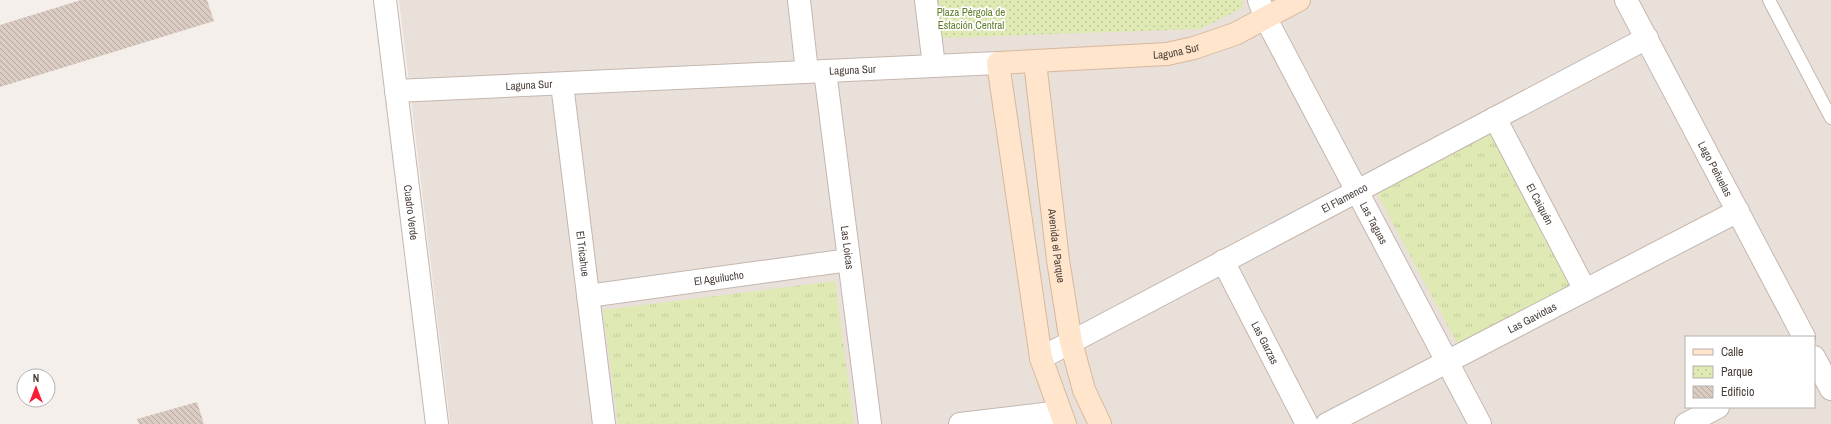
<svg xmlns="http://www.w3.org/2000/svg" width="1831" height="424" viewBox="0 0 1831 424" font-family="'Archivo Narrow',sans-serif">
	<defs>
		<pattern id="grass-tufts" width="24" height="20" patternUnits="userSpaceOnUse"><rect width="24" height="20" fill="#dfe9b4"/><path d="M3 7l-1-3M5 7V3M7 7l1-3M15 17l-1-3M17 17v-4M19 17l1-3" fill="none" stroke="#c1c99c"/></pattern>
		<pattern id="park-dots" width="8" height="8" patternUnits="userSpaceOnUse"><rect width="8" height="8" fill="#dfe9b4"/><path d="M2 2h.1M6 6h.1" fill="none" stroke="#c1c99c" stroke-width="1.8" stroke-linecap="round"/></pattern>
		<pattern id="building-back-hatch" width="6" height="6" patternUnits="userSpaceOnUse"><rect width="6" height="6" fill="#dacbc3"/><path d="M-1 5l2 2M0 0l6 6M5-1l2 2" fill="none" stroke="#b3a69f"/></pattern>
	</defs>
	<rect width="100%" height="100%" fill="#f5efeb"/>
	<!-- residential -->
	<path fill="#e9e0d9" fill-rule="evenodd" d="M 399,0 L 1831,0 L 1831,424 L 450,424 ZM 1686,337 L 1814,337 L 1814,407 L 1686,407 Z"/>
	<!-- grass -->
	<path fill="url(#grass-tufts)" d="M 1488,128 L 1572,285 L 1458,345 L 1374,188 Z
		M 835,281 L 854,424 L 618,424 L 603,310 Z"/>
	<!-- park -->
	<path fill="url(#park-dots)" d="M 937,0 L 1241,0 L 1243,8 L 1200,29 L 940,38 Z"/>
	<!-- building -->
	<path fill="url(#building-back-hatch)" d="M 81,0 L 207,0 L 214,21 L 0,87 L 0,25 Z
		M 197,402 L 204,424 L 139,424 L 137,419 Z"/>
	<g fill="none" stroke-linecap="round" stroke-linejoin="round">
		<defs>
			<path id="lane" d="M 1769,0 L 1831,118"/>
			<g id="street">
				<path id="s1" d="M 385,0 L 437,424"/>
				<path d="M 799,0 L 807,72"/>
				<path d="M 926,0 L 934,66"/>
				<path id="s2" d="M 1259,0 L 1265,17 L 1480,424"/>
				<path id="s3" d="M 1626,0 L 1804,337"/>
				<path id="s4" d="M 825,71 L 870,424"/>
				<path id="s5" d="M 562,84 L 604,424"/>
				<path id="s6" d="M 396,91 L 998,63"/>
				<path id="s7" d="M 1495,118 L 1585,290"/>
				<path id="s8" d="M 1223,261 L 1307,424"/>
				<path id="s9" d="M 588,296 L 849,260"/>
				<path d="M 1814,357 L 1831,389"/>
				<path id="s10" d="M 1041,358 L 1647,38"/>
				<path d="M 960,424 L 1060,412"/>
				<path id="s11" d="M 1327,424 L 1738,211"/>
				<path d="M 1686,424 L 1718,407"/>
			</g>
			<g id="secondary">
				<path id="s12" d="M 1035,62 L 1058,260 L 1071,342 L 1084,390 L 1100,424"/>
				<path id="s13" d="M 1065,424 L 1041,358 L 998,63 L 1167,54 L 1194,48 L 1235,34 L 1299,0"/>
			</g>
		</defs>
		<!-- lane casing -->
		<use href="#lane" stroke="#c4b7b0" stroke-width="14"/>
		<!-- street casing -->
		<use href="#street" stroke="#c4b7b0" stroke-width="24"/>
		<!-- secondary casing -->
		<use href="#secondary" stroke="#d8b89d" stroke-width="24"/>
		<!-- lane -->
		<use href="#lane" stroke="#fff" stroke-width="12"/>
		<!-- street -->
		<use href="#street" stroke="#fff" stroke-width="22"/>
		<!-- secondary -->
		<use href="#secondary" stroke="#fee5cb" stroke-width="22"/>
	</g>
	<g text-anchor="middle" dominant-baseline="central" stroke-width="3.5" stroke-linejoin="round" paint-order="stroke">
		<!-- park labels -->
		<g font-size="11" fill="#5f7c2a" stroke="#fff">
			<text x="971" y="12">Plaza Pérgola de<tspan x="971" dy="13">Estación Central</tspan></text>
		</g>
		<!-- street labels -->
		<g font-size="11" fill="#493e38" stroke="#fff">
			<text stroke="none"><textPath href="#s13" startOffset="547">Laguna Sur</textPath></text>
			<text stroke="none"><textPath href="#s6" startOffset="457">Laguna Sur</textPath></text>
			<text stroke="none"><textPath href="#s6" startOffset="133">Laguna Sur</textPath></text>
			<text stroke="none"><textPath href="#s3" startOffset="191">Lago Peñuelas</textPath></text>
			<text stroke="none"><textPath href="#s10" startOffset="343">El Flamenco</textPath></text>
			<text stroke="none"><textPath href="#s7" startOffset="97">El Caiquén</textPath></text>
			<text stroke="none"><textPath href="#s1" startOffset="214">Cuadro Verde</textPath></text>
			<text stroke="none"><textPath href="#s2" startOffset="251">Las Taguas</textPath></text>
			<text stroke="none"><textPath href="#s12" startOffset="185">Avenida el Parque</textPath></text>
			<text stroke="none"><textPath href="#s4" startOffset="178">Las Loicas</textPath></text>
			<text stroke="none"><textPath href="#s5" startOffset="171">El Tricahue</textPath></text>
			<text stroke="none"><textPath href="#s9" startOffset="132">El Aguilucho</textPath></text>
			<text stroke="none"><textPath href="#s11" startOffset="231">Las Gaviotas</textPath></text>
			<text stroke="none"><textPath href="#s8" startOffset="92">Las Garzas</textPath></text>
		</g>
	</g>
	<!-- legend -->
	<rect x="1685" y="336" width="130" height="72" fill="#ffffff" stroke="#b6b2af"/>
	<rect x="1693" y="349" width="20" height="6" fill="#fee5cb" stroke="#b6b2af"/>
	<text x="1721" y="356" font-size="12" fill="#493e38">Calle</text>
	<rect x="1693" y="366" width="20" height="12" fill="url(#park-dots)" stroke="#b6b2af"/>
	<text x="1721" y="376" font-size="12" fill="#493e38">Parque</text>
	<rect x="1693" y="386" width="20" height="12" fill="url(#building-back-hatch)" stroke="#b6b2af"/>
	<text x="1721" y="396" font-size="12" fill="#493e38">Edificio</text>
	<!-- north arrow -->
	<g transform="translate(36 388)"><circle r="19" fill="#ffffff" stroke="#b6b2af"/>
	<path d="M0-3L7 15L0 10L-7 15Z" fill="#f91d37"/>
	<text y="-6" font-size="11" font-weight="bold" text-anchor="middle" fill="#493e38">N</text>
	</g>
</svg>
